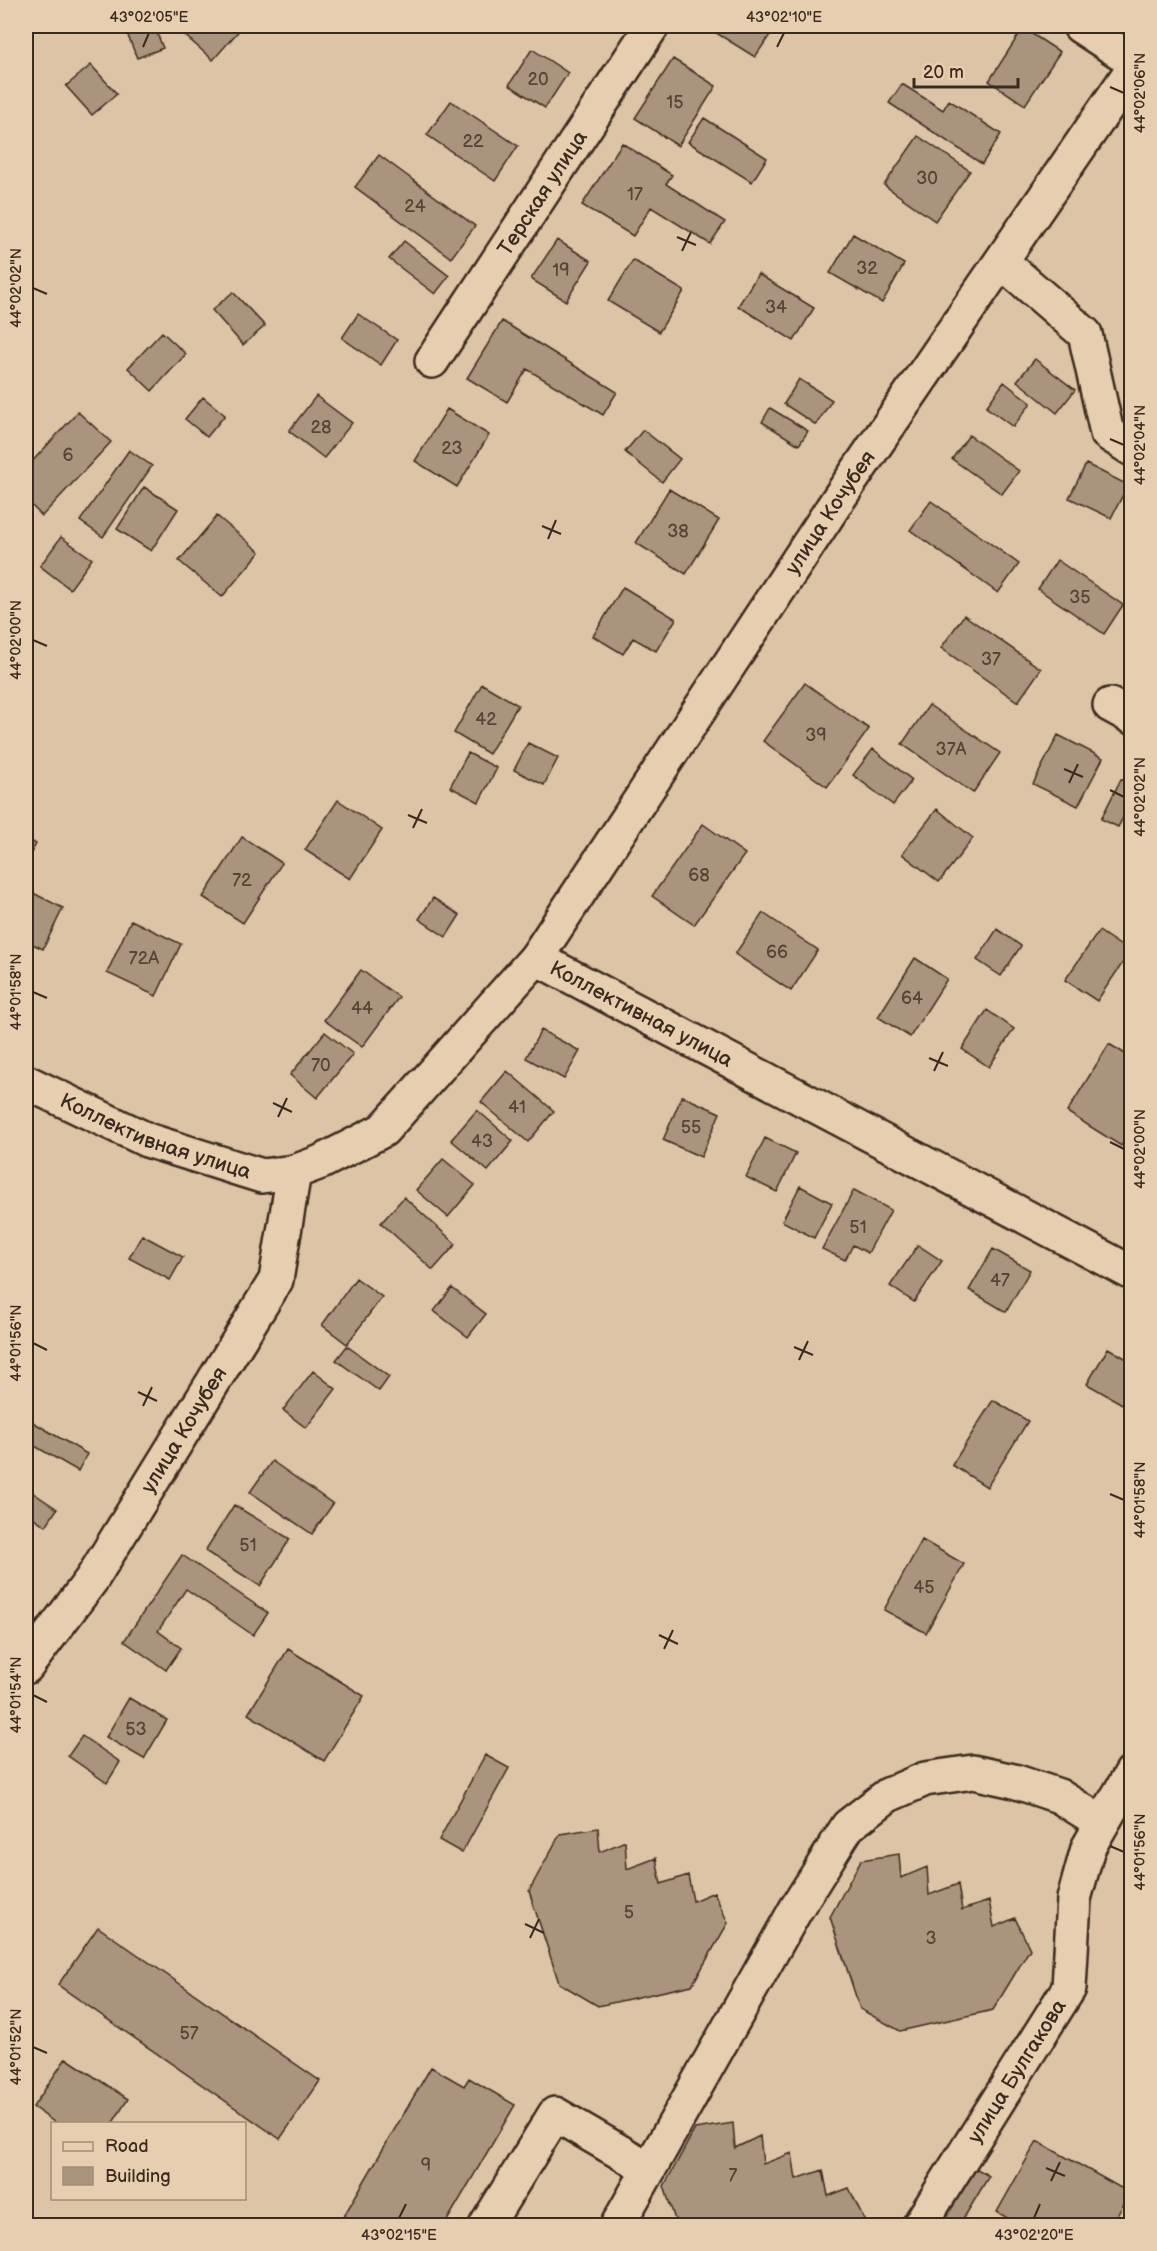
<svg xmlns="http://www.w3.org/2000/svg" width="1157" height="2251" viewBox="0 0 1157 2251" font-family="'Balsamiq Sans',sans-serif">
	<rect width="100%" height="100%" fill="#dec4a7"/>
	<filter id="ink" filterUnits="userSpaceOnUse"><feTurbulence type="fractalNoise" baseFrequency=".0167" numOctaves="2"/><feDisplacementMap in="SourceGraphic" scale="12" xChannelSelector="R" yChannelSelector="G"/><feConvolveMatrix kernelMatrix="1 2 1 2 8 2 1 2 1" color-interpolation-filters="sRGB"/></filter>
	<g filter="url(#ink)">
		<!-- building -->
		<path fill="#aa947d" stroke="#3b2a1e" stroke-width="1.5" d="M 124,26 L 154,26 L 163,48 L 137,58 Z
			M 174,26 L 243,26 L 213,60 Z
			M 705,26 L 776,26 L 755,57 Z
			M 1023,28 L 1060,52 L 1025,105 L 989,81 Z
			M 532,49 L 568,73 L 545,108 L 509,85 Z
			M 673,59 L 716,86 L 678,146 L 635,118 Z
			M 91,65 L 117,94 L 92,115 L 66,86 Z
			M 902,84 L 943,110 L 949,100 L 1001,134 L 982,164 L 889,103 Z
			M 451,101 L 518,146 L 495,181 L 427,135 Z
			M 704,118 L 767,158 L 752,182 L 688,142 Z
			M 918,136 L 970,171 L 935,221 L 884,185 Z
			M 622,143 L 672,175 L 666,184 L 725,222 L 710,244 L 651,207 L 633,236 L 582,205 Z
			M 379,155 L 475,226 L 451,258 L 355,187 Z
			M 853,234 L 904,264 L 882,303 L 830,273 Z
			M 557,240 L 591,261 L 566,301 L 531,279 Z
			M 404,241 L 449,276 L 435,294 L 389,259 Z
			M 633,260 L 684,291 L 659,332 L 608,301 Z
			M 758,274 L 814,308 L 794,341 L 738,306 Z
			M 233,292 L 265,326 L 243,345 L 212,310 Z
			M 358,314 L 397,340 L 381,365 L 342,338 Z
			M 502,321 L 617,392 L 603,415 L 527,369 L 507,402 L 467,378 Z
			M 162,332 L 186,354 L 152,391 L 128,368 Z
			M 1035,359 L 1075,390 L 1057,413 L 1017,381 Z
			M 799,379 L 832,400 L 816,425 L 784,404 Z
			M 1004,382 L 1031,403 L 1013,427 L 986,407 Z
			M 316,396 L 352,423 L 324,458 L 289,431 Z
			M 203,397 L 225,415 L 207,437 L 185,419 Z
			M 770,408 L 808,431 L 799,445 L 762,422 Z
			M 447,409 L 489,435 L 457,487 L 415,461 Z
			M 78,412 L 111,442 L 42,516 L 26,500 L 26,468 Z
			M 643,430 L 680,459 L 662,482 L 625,452 Z
			M 969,435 L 1019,471 L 1002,494 L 952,459 Z
			M 129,450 L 152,466 L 103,537 L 80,521 Z
			M 1086,464 L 1128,485 L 1111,518 L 1069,498 Z
			M 144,487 L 178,509 L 151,551 L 117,529 Z
			M 669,489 L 719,520 L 686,574 L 636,543 Z
			M 931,501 L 1019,564 L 998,593 L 910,530 Z
			M 217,516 L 260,552 L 222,597 L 179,561 Z
			M 61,537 L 92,559 L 70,589 L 40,566 Z
			M 1057,560 L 1123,605 L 1104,634 L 1038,589 Z
			M 623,587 L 676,619 L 656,651 L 633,638 L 623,654 L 593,636 Z
			M 964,615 L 1041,669 L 1018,702 L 941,648 Z
			M 805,683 L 869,729 L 827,787 L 763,741 Z
			M 482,684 L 518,705 L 489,754 L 454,733 Z
			M 929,705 L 1000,753 L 973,793 L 902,744 Z
			M 1058,735 L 1103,758 L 1078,806 L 1033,784 Z
			M 528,743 L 558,758 L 544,785 L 514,770 Z
			M 873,749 L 912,780 L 893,805 L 853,775 Z
			M 468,753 L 497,768 L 479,802 L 450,787 Z
			M 1121,779 L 1132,784 L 1132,801 L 1118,827 L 1101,819 Z
			M 338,800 L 382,830 L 350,879 L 305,850 Z
			M 937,809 L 973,838 L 939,882 L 902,854 Z
			M 703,824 L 745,854 L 694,925 L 652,896 Z
			M 242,837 L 282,863 L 243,923 L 203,897 Z
			M 26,838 L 36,844 L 26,863 Z
			M 33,893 L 63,908 L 43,949 L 26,941 L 26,909 Z
			M 433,898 L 460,915 L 446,937 L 419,919 Z
			M 763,913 L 818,950 L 791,991 L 735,954 Z
			M 131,920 L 181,944 L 156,996 L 107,973 Z
			M 997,929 L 1021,946 L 1001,976 L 977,960 Z
			M 1099,931 L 1130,952 L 1097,1001 L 1065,980 Z
			M 915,958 L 947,979 L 910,1037 L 878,1017 Z
			M 361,970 L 399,997 L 362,1047 L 324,1020 Z
			M 987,1010 L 1014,1029 L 989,1067 L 962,1049 Z
			M 541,1030 L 580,1051 L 564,1079 L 526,1058 Z
			M 325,1032 L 353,1054 L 317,1098 L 290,1075 Z
			M 1109,1044 L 1132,1058 L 1132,1129 L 1121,1146 L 1067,1112 Z
			M 507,1071 L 554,1111 L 528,1142 L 481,1102 Z
			M 682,1096 L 720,1113 L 701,1157 L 663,1140 Z
			M 477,1110 L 513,1141 L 488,1171 L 451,1140 Z
			M 765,1138 L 796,1153 L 777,1192 L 746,1177 Z
			M 443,1159 L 475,1185 L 448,1217 L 416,1190 Z
			M 800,1186 L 832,1203 L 814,1238 L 782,1221 Z
			M 854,1190 L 891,1210 L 868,1253 L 853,1245 L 845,1260 L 822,1249 Z
			M 404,1197 L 456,1244 L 433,1270 L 381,1223 Z
			M 142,1235 L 183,1257 L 170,1280 L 129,1258 Z
			M 918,1245 L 942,1261 L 914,1302 L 890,1286 Z
			M 993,1249 L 1030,1270 L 1006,1312 L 969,1290 Z
			M 356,1278 L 382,1297 L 347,1344 L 322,1325 Z
			M 452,1288 L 486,1314 L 468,1337 L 434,1311 Z
			M 347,1346 L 389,1377 L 379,1391 L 336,1360 Z
			M 1108,1348 L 1132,1362 L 1132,1393 L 1124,1405 L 1087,1384 Z
			M 313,1371 L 336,1389 L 306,1428 L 283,1410 Z
			M 993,1400 L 1028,1421 L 987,1487 L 952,1465 Z
			M 26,1418 L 87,1454 L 78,1471 L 26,1441 Z
			M 272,1461 L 333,1504 L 312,1534 L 250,1492 Z
			M 26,1488 L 57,1509 L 46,1526 L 26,1513 Z
			M 234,1505 L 290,1539 L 260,1586 L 205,1551 Z
			M 922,1540 L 964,1564 L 926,1633 L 884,1610 Z
			M 182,1555 L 268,1613 L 253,1635 L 186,1589 L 158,1631 L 181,1648 L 166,1670 L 124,1641 Z
			M 288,1649 L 364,1696 L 324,1761 L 248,1714 Z
			M 129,1698 L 167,1720 L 144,1759 L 106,1737 Z
			M 82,1736 L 120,1762 L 107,1783 L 68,1756 Z
			M 485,1755 L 509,1768 L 462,1853 L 439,1840 Z
			M 598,1828 L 600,1852 L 625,1841 L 627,1869 L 656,1858 L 661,1884 L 688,1875 L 693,1901 L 714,1892 L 728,1923 L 692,1985 L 598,2006 L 559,1983 L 529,1891 L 560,1834 Z
			M 899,1854 L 901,1878 L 927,1867 L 929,1895 L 958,1884 L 962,1910 L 989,1901 L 994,1927 L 1015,1918 L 1030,1949 L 993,2010 L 900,2031 L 860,2009 L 830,1917 L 861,1860 Z
			M 98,1927 L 320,2081 L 280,2139 L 58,1985 Z
			M 66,2058 L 128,2099 L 112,2124 L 57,2124 L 33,2107 Z
			M 431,2067 L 464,2086 L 469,2078 L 515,2105 L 444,2226 L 338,2226 Z
			M 733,2123 L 735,2148 L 760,2136 L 763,2164 L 792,2153 L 796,2179 L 823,2170 L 828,2196 L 849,2188 L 864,2219 L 860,2226 L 677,2226 L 664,2186 L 695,2129 Z
			M 1037,2141 L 1130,2193 L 1111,2226 L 1021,2226 L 997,2212 Z
			M 969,2164 L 989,2176 L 959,2226 L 931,2226 Z"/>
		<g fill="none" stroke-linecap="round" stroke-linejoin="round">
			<defs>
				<g id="minor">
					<path d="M 1080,26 L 1132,60"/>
					<path d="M 1002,262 L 1085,334 L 1107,433 L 1132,449"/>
					<path id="s1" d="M 432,361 L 652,26"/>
					<path d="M 1110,705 L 1132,717"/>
					<path id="s2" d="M 536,958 L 839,498 L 1132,70"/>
					<path id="s3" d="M 26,1082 L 147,1140 L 262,1176 L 294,1172 L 321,1162 L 383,1130 L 536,958 L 1132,1273"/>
					<path id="s4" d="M 26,1667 L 92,1579 L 276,1280 L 294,1172"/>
					<path d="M 486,2226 L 555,2114 L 649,2169"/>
					<path d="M 617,2226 L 796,1909 L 848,1826 L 888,1795 L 925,1779 L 973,1772 L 1014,1781 L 1059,1796 L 1102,1823"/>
					<path id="s5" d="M 919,2226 L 1069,1988 L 1074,1899 L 1088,1848 L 1132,1772"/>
				</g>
			</defs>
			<!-- minor casing -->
			<use href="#minor" stroke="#3b2a1e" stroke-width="38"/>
			<!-- minor -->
			<use href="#minor" stroke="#e8ceb0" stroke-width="33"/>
		</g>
	</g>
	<!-- ticks -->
	<path fill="none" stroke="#3b2a1e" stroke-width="2" d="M 143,47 L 149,33M 777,47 L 784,33M 1110,87 L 1124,93M 677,237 L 696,245M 682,251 L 691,232M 33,288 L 47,294M 1110,439 L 1124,445M 542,526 L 561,534M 548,539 L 556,520M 33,640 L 47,646M 1064,769 L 1083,777M 1069,783 L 1078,764M 1110,790 L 1124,797M 408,815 L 427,823M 413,828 L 422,809M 33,992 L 47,998M 929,1058 L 948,1066M 934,1071 L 943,1052M 273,1103 L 292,1112M 278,1117 L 287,1098M 1110,1142 L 1124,1149M 33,1343 L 47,1350M 794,1347 L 813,1355M 799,1360 L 808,1341M 138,1392 L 157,1401M 143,1406 L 152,1387M 1110,1494 L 1124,1500M 659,1635 L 678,1644M 664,1649 L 673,1630M 33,1695 L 47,1702M 1110,1846 L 1124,1852M 525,1924 L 544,1933M 530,1938 L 539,1919M 33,2047 L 47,2053M 1046,2168 L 1065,2176M 1051,2181 L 1060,2162M 399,2218 L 406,2204M 1034,2218 L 1040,2204"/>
	<g text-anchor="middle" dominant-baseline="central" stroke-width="4.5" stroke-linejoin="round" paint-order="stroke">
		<!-- number labels -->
		<g font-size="18" fill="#574436">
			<text x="538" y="79">20</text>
			<text x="675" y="102">15</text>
			<text x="473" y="141">22</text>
			<text x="927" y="178">30</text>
			<text x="635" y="194">17</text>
			<text x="415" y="206">24</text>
			<text x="867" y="268">32</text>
			<text x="561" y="270">19</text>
			<text x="776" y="307">34</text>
			<text x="321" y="427">28</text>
			<text x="452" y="448">23</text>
			<text x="68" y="455">6</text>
			<text x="678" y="531">38</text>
			<text x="1080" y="597">35</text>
			<text x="991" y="659">37</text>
			<text x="486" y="719">42</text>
			<text x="816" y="735">39</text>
			<text x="951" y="749">37А</text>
			<text x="699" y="875">68</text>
			<text x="242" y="880">72</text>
			<text x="777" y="952">66</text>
			<text x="144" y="958">72А</text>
			<text x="912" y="998">64</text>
			<text x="362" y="1008">44</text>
			<text x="321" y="1065">70</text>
			<text x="517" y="1107">41</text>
			<text x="691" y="1127">55</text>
			<text x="482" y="1141">43</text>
			<text x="858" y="1227">51</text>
			<text x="1000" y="1280">47</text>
			<text x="248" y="1545">51</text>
			<text x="924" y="1587">45</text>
			<text x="136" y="1729">53</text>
			<text x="629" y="1912">5</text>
			<text x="931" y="1938">3</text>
			<text x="189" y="2033">57</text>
			<text x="426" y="2165">9</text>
			<text x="733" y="2175">7</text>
		</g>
		<!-- street labels -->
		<g font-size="21" fill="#3b2a1e" stroke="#e8ceb0">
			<text stroke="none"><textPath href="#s1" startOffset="201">Терская улица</textPath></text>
			<text stroke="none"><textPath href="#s2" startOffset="534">улица Кочубея</textPath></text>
			<text stroke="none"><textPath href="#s3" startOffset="735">Коллективная улица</textPath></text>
			<text stroke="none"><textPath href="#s3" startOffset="141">Коллективная улица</textPath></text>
			<text stroke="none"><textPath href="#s4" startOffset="285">улица Кочубея</textPath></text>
			<text stroke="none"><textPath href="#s5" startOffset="183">улица Булгакова</textPath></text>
		</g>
	</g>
	<!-- margin -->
	<rect width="1157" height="2251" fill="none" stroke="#e8ceb0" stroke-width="66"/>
	<!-- legend -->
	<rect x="51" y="2122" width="195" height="78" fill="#e8ceb0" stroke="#a38c76" stroke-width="1.5"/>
	<rect x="63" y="2142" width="30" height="9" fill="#e8ceb0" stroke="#a38c76" stroke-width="1.5"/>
	<text x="105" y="2152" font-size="18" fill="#3b2a1e">Road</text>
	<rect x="63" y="2167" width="30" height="18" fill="#aa947d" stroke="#a38c76" stroke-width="1.5"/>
	<text x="105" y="2182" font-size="18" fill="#3b2a1e">Building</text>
	<!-- scale -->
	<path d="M914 78v9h104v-9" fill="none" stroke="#3b2a1e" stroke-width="3"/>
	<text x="923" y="78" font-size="18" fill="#3b2a1e" stroke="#e8ceb0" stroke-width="4.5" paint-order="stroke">20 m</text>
	<rect x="33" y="33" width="1091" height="2185" fill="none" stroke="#3b2a1e" stroke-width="2"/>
	<g font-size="15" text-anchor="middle" fill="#3b2a1e">
		<text x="149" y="22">43°02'05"E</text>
		<text x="784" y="22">43°02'10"E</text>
		<text transform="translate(1140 93) rotate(-90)" y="5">44°02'06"N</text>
		<text transform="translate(16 288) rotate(-90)" y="5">44°02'02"N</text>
		<text transform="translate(1140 445) rotate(-90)" y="5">44°02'04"N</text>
		<text transform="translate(16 640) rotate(-90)" y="5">44°02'00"N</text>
		<text transform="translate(1140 797) rotate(-90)" y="5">44°02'02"N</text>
		<text transform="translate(16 992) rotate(-90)" y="5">44°01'58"N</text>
		<text transform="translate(1140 1149) rotate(-90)" y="5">44°02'00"N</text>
		<text transform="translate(16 1343) rotate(-90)" y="5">44°01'56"N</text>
		<text transform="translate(1140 1500) rotate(-90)" y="5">44°01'58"N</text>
		<text transform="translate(16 1695) rotate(-90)" y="5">44°01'54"N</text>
		<text transform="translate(1140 1852) rotate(-90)" y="5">44°01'56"N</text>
		<text transform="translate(16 2047) rotate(-90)" y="5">44°01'52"N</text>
		<text x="399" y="2240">43°02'15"E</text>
		<text x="1034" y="2240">43°02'20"E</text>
	</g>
</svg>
